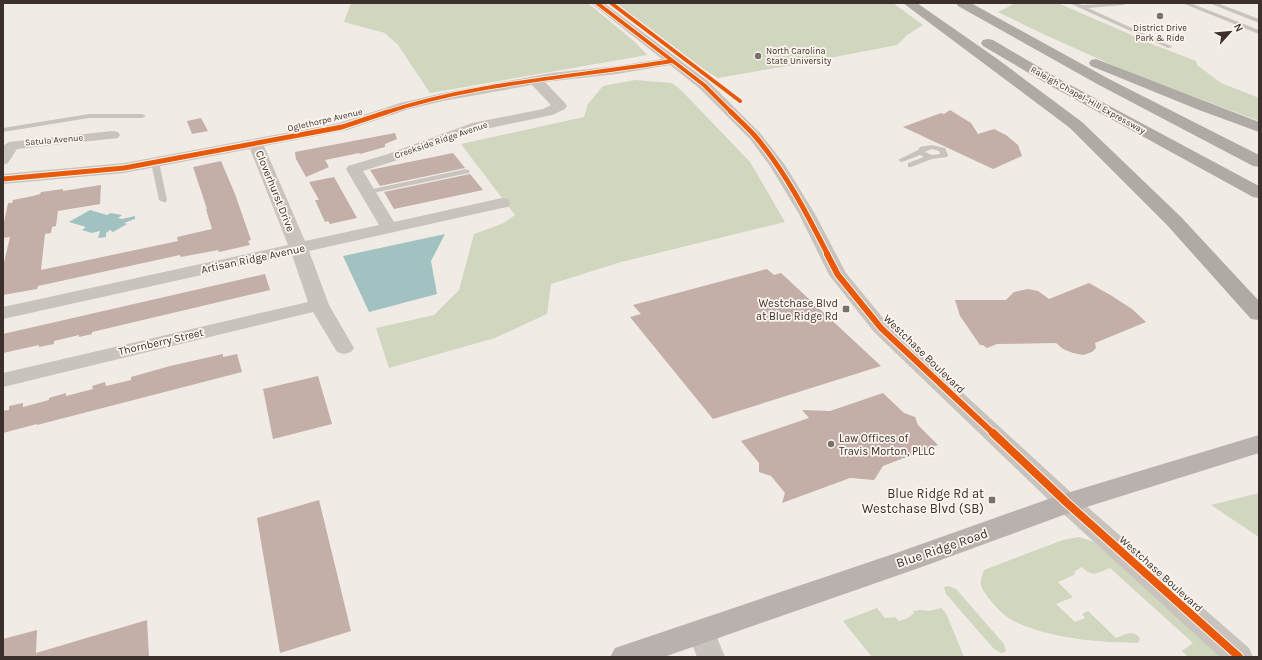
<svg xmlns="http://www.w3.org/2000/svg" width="1262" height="660" viewBox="0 0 1262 660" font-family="Karla,sans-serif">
	<rect width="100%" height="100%" fill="#f0ebe5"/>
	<!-- green -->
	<path fill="#d1d6bf" d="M 351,3 L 588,3 L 636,43 L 647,55 L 430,93 L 398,45 L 385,33 L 344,22 Z
		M 616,3 L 893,3 L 923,25 L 907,35 L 897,45 L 798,64 L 718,78 L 705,70 Z
		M 1016,3 L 1058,3 L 1152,44 L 1196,61 L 1197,65 L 1221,83 L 1259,98 L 1259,121 L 1121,69 L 1041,33 L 998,12 Z
		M 635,80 L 672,83 L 681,90 L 750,162 L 785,222 L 621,262 L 551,284 L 547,314 L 495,338 L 389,368 L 376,328 L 434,315 L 459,290 L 474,234 L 504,223 L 515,215 L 461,144 L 584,117 L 588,104 L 603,86 Z
		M 1259,493 L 1259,537 L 1211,505 Z
		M 1079,537 L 1094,542 L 1228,657 L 1188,657 L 1182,651 L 1193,643 L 1110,568 C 1097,573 1093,578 1082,567 L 1075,571 L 1074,575 L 1058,582 L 1073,597 L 1056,604 L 1075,622 L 1085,618 L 1082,614 L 1088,611 L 1116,638 C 1125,634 1133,629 1140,638 L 1138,643 C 1101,643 1044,638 1012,620 C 1004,616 996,607 990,600 C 981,588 978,585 984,570 L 1063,540 Z
		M 948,586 L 956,589 L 1004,644 L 1006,650 L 1005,652 L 1001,653 L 994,649 L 946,594 L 944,587 Z
		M 877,608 L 885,618 L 895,617 L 899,621 L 908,618 L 914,613 L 913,611 L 921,610 L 929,611 L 941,608 L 946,613 L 964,657 L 872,657 L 843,621 Z"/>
	<!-- water -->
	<path fill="#a1c2c1" d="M 90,210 L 107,215 L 111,213 L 122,215 L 118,218 L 122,219 L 135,216 L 135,219 L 124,223 L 127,224 L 113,232 L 110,230 L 106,233 L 106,237 L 98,238 L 100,231 L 92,233 L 82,230 L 86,227 L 69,222 Z
		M 445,234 L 431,261 L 437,294 L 369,312 L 343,256 Z"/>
	<!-- building -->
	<path fill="#c3afa7" d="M 950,110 L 971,123 L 978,134 L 994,129 L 1006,135 L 1018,145 L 1022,156 L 993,169 L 903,127 L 941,113 L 944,114 Z
		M 201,118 L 208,131 L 192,134 L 187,121 Z
		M 395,133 L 397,139 L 385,144 L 385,147 L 360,154 L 359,153 L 325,160 L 329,167 L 306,177 L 296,159 L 295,152 Z
		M 453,153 L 465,168 L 380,186 L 370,170 Z
		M 221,161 L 235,194 L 251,240 L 248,241 L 250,245 L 219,252 L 218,250 L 181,257 L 180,255 L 38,286 L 37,289 L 3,295 L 3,267 L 10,237 L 3,238 L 3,227 L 8,203 L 12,203 L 13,200 L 33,196 L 40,194 L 41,192 L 63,189 L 63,191 L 101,185 L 100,204 L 58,211 L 56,226 L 52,227 L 51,233 L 45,234 L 41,270 L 178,241 L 177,237 L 212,229 L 206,209 L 207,209 L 193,167 Z
		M 470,174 L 483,190 L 394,209 L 384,192 Z
		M 334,177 L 357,218 L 330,224 L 328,221 L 325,222 L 315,200 L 319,200 L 309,182 Z
		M 767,269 L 774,275 L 781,273 L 881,366 L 713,419 L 630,317 L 641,314 L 633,305 Z
		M 265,274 L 270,290 L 92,332 L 92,334 L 79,337 L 79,335 L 54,341 L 54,344 L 39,347 L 39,345 L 3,353 L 3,334 Z
		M 1089,283 L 1112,296 L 1132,309 L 1146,322 L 1095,343 L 1096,348 L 1092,352 L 1083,355 L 1073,353 L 1063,349 L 1056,343 L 997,344 L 987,348 L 983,345 L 980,345 L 960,316 L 955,300 L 1006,300 L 1014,292 L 1028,289 L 1038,291 L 1049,299 Z
		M 223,354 L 223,357 L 237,354 L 242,372 L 37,425 L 37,424 L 3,433 L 3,411 L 9,410 L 9,406 L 23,403 L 23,407 L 49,400 L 49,398 L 66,393 L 66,396 L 93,389 L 92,386 L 105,382 L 106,386 L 131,380 L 131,377 L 170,366 Z
		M 318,376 L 332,424 L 273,439 L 263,389 Z
		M 883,393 L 904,413 L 915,417 L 918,425 L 938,445 L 883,466 L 874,480 L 850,478 L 782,503 L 785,493 L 771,476 L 759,472 L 759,463 L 741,441 L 809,418 L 802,410 L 830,411 Z
		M 319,500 L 351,631 L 280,653 L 257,518 Z
		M 147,620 L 149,657 L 3,657 L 3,639 L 37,630 L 36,653 Z"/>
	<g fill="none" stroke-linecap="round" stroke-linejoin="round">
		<!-- service -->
		<path fill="#c9c3be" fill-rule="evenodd" d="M 1069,3 L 1077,3 L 1082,5 L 1126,3 L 1123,5 L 1088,8 L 1173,47 L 1168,48 Z
			M 1182,3 L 1190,3 L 1259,30 L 1259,34 Z
			M 1209,3 L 1217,3 L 1259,19 L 1259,23 Z
			M 89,114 L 142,114 L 146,116 L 142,118 L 89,118 L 3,132 L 3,128 Z
			M 932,145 L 945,148 L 948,155 L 947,157 L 932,159 L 911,167 L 908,167 L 908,163 L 924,157 L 920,155 L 902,162 L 898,160 L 918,150 L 920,147 ZM 932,149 L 939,151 L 940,154 L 932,155 L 925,152 Z
			M 152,160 L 158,160 L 159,162 L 167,200 L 166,202 L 163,202 L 159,200 L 151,162 Z
			M 466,169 L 470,171 L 469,173 L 368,194 L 364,192 L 368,190 Z"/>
		<!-- minor -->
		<path fill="#c9c3be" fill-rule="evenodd" d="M 591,3 L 604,3 L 709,82 L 760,133 L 785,165 L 815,214 L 846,273 L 888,324 L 1076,497 L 1249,648 L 1253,657 L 1220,657 L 1058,509 L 874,332 L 829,275 L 799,214 L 770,166 L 750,139 L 699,88 L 670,65 L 617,74 L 545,82 L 565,103 L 567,106 L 565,109 L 552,115 L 481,130 L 398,160 L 363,171 L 394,222 L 502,198 L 508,199 L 510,203 L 508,207 L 502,208 L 309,251 L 329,305 L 354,348 L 351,352 L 344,354 L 337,352 L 313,312 L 3,387 L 3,373 L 308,302 L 292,255 L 3,319 L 3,307 L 288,245 L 250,149 L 124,173 L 3,184 L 3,174 L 124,163 L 339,123 L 400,103 L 443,93 L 551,73 L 617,66 L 662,59 ZM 532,85 L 551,105 L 543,109 L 472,123 L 388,154 L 348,166 L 346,169 L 379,225 L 305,241 L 264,146 L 347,130 L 409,109 L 443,101 Z
			M 113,131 L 118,132 L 120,135 L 118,138 L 17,149 L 8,163 L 3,165 L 3,146 L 9,142 Z
			M 701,620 L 711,623 L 725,657 L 697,657 L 687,631 L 691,623 Z"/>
		<!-- primary -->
		<path fill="#b8b1ad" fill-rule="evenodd" d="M 1259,435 L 1259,453 L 1077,510 L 919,568 L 664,657 L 610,657 L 615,648 L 899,552 L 1057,496 Z"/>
		<!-- motorway -->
		<path fill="#afaaa4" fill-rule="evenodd" d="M 903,3 L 917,3 L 996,58 L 1082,122 L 1181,217 L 1259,301 L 1259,320 L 1251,319 L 1167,225 L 1070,128 Z
			M 956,3 L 971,3 L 1109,79 L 1259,155 L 1259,167 L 1253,166 L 1099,85 L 958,6 Z
			M 988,39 L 993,40 L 1061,80 L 1259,186 L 1259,198 L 1253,197 L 1051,86 L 983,46 L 981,43 L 983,40 Z
			M 1096,59 L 1259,122 L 1259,132 L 1199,110 L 1091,66 L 1089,63 L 1091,60 Z"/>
		<defs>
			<path id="cycleway-far3" d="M 597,3 L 704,85 L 732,113
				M 611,3 L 740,101
				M 384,113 C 477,82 576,77 672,61"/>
			<path id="cycleway-far2" d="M 731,112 C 739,120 748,128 755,136 C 785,171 807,214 828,255
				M 3,179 L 124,168 L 342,127 L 387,112"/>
			<path id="cycleway-far1" d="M 827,254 L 838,275 L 881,328 L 994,434"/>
			<path id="cycleway" d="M 993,433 L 1067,503 L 1239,657"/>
		</defs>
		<!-- cycleway-far3 casing -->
		<use href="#cycleway-far3" stroke="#fbf5ee" stroke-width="5.5"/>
		<!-- cycleway-far2 casing -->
		<use href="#cycleway-far2" stroke="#fbf5ee" stroke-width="7"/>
		<!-- cycleway-far1 casing -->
		<use href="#cycleway-far1" stroke="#fbf5ee" stroke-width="8"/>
		<!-- cycleway casing -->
		<use href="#cycleway" stroke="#fbf5ee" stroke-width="10"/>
		<!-- cycleway-far3 -->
		<use href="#cycleway-far3" stroke="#e8590c" stroke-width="4"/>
		<!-- cycleway-far2 -->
		<use href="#cycleway-far2" stroke="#e8590c" stroke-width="5"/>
		<!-- cycleway-far1 -->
		<use href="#cycleway-far1" stroke="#e8590c" stroke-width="6"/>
		<!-- cycleway -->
		<use href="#cycleway" stroke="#e8590c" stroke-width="8"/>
	</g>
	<!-- markers -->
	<g fill="#7a716c" stroke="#fbf5ee" stroke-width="1.5">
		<circle cx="1160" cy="16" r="4"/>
		<circle cx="758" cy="56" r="4"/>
		<rect x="842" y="305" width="8" height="8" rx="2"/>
		<circle cx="831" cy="444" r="4"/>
		<rect x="988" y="496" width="8" height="8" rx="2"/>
	</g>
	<g text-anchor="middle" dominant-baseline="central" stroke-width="3.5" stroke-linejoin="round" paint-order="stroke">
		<!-- far-poi labels -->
		<g font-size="9" fill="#3b302b" stroke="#fbf5ee">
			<text x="1160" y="28">District Drive<tspan x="1160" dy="10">Park &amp; Ride</tspan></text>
			<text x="766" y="51" text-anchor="start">North Carolina<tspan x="766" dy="10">State University</tspan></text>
		</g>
		<!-- far-street labels -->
		<g font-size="9" fill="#3b302b" stroke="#fbf5ee">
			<text transform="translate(1088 100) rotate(29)">Raleigh Chapel–Hill Expressway</text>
			<text transform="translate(325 120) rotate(-13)">Oglethorpe Avenue</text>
			<text transform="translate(54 140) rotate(-5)">Satula Avenue</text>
			<text transform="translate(441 140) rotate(-19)">Creekside Ridge Avenue</text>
		</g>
		<!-- street labels -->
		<g font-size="11" fill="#3b302b" stroke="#fbf5ee">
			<text transform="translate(275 191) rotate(68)">Cloverhurst Drive</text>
			<text transform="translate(253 259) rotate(-12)">Artisan Ridge Avenue</text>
			<text transform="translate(161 342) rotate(-13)">Thornberry Street</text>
			<text transform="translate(924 354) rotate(44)">Westchase Boulevard</text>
			<text transform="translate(1161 574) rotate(42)">Westchase Boulevard</text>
		</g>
		<!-- poi labels -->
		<g font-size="11" fill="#3b302b" stroke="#fbf5ee" text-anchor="end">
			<text x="838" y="303">Westchase Blvd<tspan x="838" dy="13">at Blue Ridge Rd</tspan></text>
			<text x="839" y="438" text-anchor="start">Law Offices of<tspan x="839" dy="13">Travis Morton, PLLC</tspan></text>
		</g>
		<!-- near-poi labels -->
		<g font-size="13" fill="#3b302b" stroke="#fbf5ee" text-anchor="end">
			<text x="984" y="493">Blue Ridge Rd at<tspan x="984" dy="15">Westchase Blvd (SB)</tspan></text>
		</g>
		<!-- near-street labels -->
		<g font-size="13" fill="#3b302b" stroke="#fbf5ee">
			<text transform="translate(942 548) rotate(-19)">Blue Ridge Road</text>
		</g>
	</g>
	<!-- border -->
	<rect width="1262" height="660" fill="none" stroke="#3b302b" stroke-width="8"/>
	<!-- north arrow -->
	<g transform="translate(1230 32) rotate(63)" stroke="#fbf5ee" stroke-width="3" paint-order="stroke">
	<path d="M0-3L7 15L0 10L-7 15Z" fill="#3b302b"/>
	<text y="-6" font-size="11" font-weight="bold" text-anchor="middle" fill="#3b302b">N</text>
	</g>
</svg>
